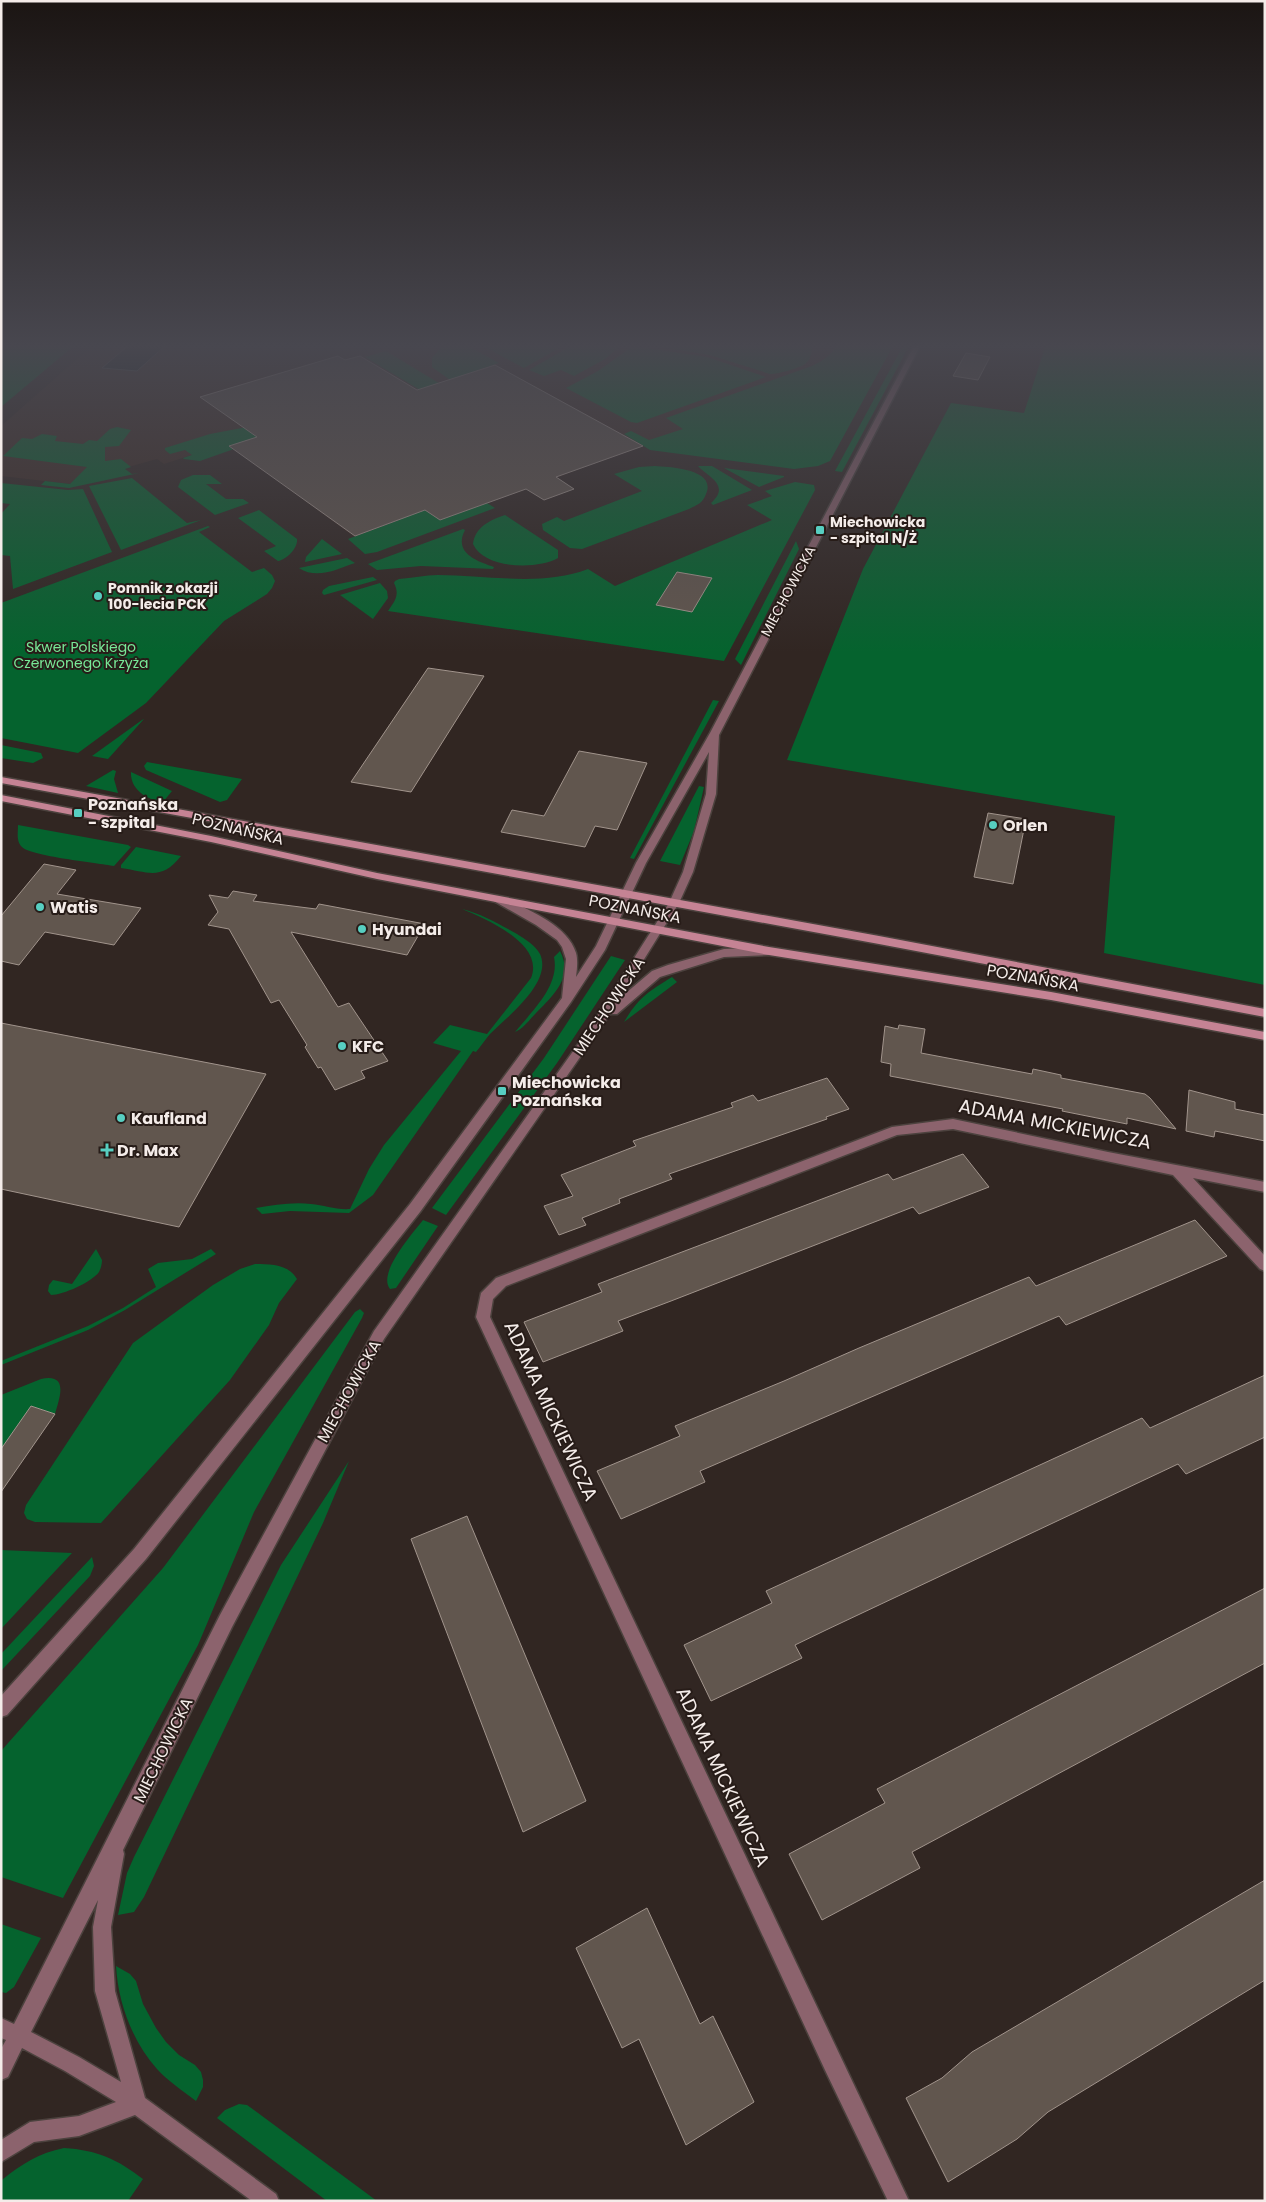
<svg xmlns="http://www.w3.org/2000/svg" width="1266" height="2202" viewBox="0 0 1266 2202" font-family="Poppins,sans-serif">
	<rect width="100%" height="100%" fill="#312622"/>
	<!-- built -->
	<path fill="#3e2c25" d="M 94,344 L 890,344 L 674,434 L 642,444 L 643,446 L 368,547 L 230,446 L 223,445 L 164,464 L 157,459 L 125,468 L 90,465 L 70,484 L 1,476 L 1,426 Z"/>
	<!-- green -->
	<path fill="#05632e" d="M 1,344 L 76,344 L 1,407 Z
		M 444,344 L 464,344 L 499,363 L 464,375 L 453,382 L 432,367 L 432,358 Z
		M 479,344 L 566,344 L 524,368 Z
		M 574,344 L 626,344 L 620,346 L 605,359 L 574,376 L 561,370 L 544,376 L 529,370 Z
		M 643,344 L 812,344 C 812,350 812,358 806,363 C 801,368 778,374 770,374 L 710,355 Z
		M 837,344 L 894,344 L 830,461 L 818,466 L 794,469 L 650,450 L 624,434 L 631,431 L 649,440 L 683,429 L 666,418 L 812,366 C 824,360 831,356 837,344 Z
		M 904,344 L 910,344 L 842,472 L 835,471 Z
		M 1046,344 L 1265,344 L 1265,985 L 1104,953 L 1115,816 L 787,760 L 863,569 L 951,403 L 1024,413 Z
		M 633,346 L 707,357 L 766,377 L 637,423 L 631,422 L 566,388 L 598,371 Z
		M 386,351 L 442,385 L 482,427 L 365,357 Z
		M 117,427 L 131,430 L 119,446 L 105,447 L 105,461 L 121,459 L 131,467 L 125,469 L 132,474 L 139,473 L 69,488 L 41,485 L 45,481 L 70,484 L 87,467 L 3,456 L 22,438 L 32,439 L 42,434 L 57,436 L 55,441 L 83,444 L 89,440 L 97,441 L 110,429 Z
		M 247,427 L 265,435 L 230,446 L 234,449 L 200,461 L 184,459 L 183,458 L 192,455 L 185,450 L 170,454 L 165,450 L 165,448 L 210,434 Z
		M 655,466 C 670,467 717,469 706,494 C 703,503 697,505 689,509 L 582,549 L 570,548 L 543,530 L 542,524 L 557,517 L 564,521 L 642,491 L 614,474 L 639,467 Z
		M 698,466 L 712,466 L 752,490 L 713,505 L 711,503 C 731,485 708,477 698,466 Z
		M 724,468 L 784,476 L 784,477 L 759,487 Z
		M 368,473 L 440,520 L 487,503 L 495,508 L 377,552 L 365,554 L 348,539 L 399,520 L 394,516 Z
		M 193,475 L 210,475 L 222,484 L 206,484 L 226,499 L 243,499 L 249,503 L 215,515 L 178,487 L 181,480 Z
		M 132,478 L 187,523 L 201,520 L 121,550 L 89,486 Z
		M 795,482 L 814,485 L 815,490 L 724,661 L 388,611 C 395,601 400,595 394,583 L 395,581 L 399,579 C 412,578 425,575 438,575 C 487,575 541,587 588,569 L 615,586 L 772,520 L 747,505 L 772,496 L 765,491 Z
		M 1,483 L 68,490 L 83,489 L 112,552 L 13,589 L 10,556 L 1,555 L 1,514 L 10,504 L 1,503 Z
		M 259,510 L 297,539 C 298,548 287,559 278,561 L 264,551 L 276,546 L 238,518 Z
		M 505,515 L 558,550 L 558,558 C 537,570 484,569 473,544 C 475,527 490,520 505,515 Z
		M 208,526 L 210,527 L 199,532 L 252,572 L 264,568 L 272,575 L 275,581 L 272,588 L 267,594 L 224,621 L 146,703 L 78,753 L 1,738 L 1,603 Z
		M 463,529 L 465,530 C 453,553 477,561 494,567 L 493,569 L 421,566 L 377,570 L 368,564 Z
		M 322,539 L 342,554 L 305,562 L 306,557 Z
		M 796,541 L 799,549 L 741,665 L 735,659 Z
		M 347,558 L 355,563 C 337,569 317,580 299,568 Z
		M 373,577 L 377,580 L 324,595 L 322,593 L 323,590 L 329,586 Z
		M 380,583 L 387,591 L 388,598 L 373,619 L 340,595 Z
		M 713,700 L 719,701 L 634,859 L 630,858 Z
		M 144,719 L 108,759 L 92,756 L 142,720 Z
		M 1,745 L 41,753 L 43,758 L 33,763 L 1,758 Z
		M 147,762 L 242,779 L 227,800 L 220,802 L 146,770 L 144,766 Z
		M 113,770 L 116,771 L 114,779 L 118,793 L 86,786 Z
		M 131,772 L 172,791 L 163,802 C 148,800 130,790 131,772 Z
		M 699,786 L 704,787 L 694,831 L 680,865 L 660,861 Z
		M 18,825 L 128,845 L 131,847 L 114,866 C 98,863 30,856 22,847 C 16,841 18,833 18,825 Z
		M 136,847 L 181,856 C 161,881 149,872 121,868 L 121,865 Z
		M 462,909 C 482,914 499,924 517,934 C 525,939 535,945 540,954 C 553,982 507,1017 490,1034 C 485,1040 481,1046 476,1052 L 473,1051 L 373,1195 L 349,1213 L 290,1211 L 262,1214 L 256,1208 C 274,1205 292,1202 311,1204 C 324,1205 336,1210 350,1209 L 369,1169 L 384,1145 L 461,1051 L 433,1043 L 450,1025 L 487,1034 L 531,978 C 545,944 486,919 462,909 Z
		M 560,951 C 574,977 553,996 536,1013 C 530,1019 523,1029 515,1032 C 532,1011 560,986 554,957 Z
		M 611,956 L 625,960 L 557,1063 L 446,1215 L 432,1208 L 544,1058 Z
		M 672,977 L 677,982 L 624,1022 C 639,997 648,992 672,977 Z
		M 423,1220 L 438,1226 L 396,1288 L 390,1289 C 377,1273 413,1233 423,1220 Z
		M 96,1249 L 102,1260 C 102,1264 101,1268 99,1272 C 92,1282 63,1295 51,1295 L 48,1291 L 49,1285 L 53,1280 L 72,1284 Z
		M 211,1249 L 216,1254 L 125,1310 L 88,1330 L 1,1365 L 1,1361 L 88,1326 L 123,1308 L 156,1287 L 148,1269 L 158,1263 L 192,1259 Z
		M 255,1264 C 271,1264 288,1264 297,1279 L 279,1303 L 269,1325 L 230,1380 L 101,1523 L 35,1522 L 27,1519 L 24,1513 L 26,1505 L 133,1343 L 213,1285 L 240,1269 Z
		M 360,1309 L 364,1313 L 362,1318 L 254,1512 L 198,1645 L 63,1898 L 1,1877 L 1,1751 L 163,1568 L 355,1312 Z
		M 41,1379 C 70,1373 59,1399 55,1414 L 31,1407 L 1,1449 L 1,1395 Z
		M 349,1461 L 323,1523 L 144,1897 L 134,1912 L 118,1915 L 127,1873 L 134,1857 L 281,1565 Z
		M 1,1550 L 72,1553 L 1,1629 Z
		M 92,1557 L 94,1566 L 90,1576 L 1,1671 L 1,1654 Z
		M 1,1924 L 41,1938 L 14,1987 L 6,1993 L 1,1992 Z
		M 116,1966 L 130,1974 L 136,1981 L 143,2004 L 156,2028 L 166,2042 L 179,2055 L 195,2065 L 201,2072 L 203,2080 L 203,2087 L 196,2101 C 183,2091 168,2081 157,2069 C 132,2041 118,2002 116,1966 Z
		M 239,2104 L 247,2105 L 254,2110 L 377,2201 L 327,2201 L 217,2118 L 225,2110 Z
		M 64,2148 C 97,2150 117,2159 143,2179 L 128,2201 L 1,2201 L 1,2181 L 3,2179 C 22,2164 39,2153 64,2148 Z"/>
	<!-- water -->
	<path fill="#0a1b20" stroke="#505a5c" d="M 130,344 L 167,344 L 137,371 L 102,368 Z"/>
	<!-- building -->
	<path fill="#61564e" stroke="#a1948c" d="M 966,353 L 990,357 L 978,380 L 953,376 Z
		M 338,356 L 345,360 L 360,356 L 417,390 L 495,365 L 643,446 L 556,477 L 574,489 L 544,500 L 526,489 L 440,520 L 425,510 L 355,536 L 229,446 L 257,437 L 200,397 Z
		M 677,572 L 712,578 L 692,612 L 656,605 Z
		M 428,668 L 484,676 L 411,792 L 351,782 Z
		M 579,751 L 647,763 L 617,830 L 595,826 L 585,847 L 501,832 L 512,810 L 544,816 Z
		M 988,813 L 1026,819 L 1013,884 L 974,877 Z
		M 44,864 L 76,870 L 57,894 L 141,908 L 114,945 L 45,932 L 19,965 L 1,961 L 1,916 Z
		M 233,891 L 257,895 L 253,901 L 316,909 L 319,904 L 425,924 L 407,955 L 291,932 L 338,1007 L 349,1003 L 388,1061 L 361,1071 L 365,1078 L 335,1090 L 321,1067 L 318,1068 L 305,1047 L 307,1045 L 279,1000 L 271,1003 L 229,929 L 208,925 L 218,912 L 209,895 L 228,898 Z
		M 1,1023 L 266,1074 L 179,1227 L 1,1189 Z
		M 899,1025 L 925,1029 L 921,1053 L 1032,1074 L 1033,1069 L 1061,1075 L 1061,1078 L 1145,1094 L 1150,1098 L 1176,1129 L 1127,1118 L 1127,1124 L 1062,1111 L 1063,1109 L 890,1076 L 891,1064 L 881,1062 L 885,1026 L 898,1029 Z
		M 827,1078 L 849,1109 L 826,1117 L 827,1119 L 669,1174 L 672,1179 L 619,1199 L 620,1203 L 582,1218 L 586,1225 L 559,1235 L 544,1206 L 573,1196 L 561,1175 L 636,1146 L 633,1141 L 733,1107 L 731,1103 L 753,1095 L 758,1101 Z
		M 1189,1090 L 1235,1102 L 1235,1109 L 1265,1115 L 1265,1141 L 1215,1131 L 1214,1137 L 1186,1131 Z
		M 963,1154 L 989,1187 L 919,1214 L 913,1207 L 671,1301 L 618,1321 L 623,1331 L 543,1362 L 524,1322 L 602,1292 L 598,1284 L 682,1252 L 888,1174 L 893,1180 Z
		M 1195,1220 L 1227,1256 L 1066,1325 L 1059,1316 L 700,1471 L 705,1482 L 621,1519 L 597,1471 L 680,1436 L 675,1426 L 784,1381 L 859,1348 L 1029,1277 L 1036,1286 Z
		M 1265,1375 L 1265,1437 L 1186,1474 L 1178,1464 L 826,1630 L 795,1645 L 802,1658 L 711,1701 L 684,1645 L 772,1603 L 766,1591 L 1142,1418 L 1150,1428 Z
		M 31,1406 L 55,1414 L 1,1492 L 1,1449 Z
		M 467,1516 L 586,1801 L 523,1832 L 411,1539 Z
		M 1265,1588 L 1265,1663 L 912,1852 L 920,1868 L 822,1920 L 789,1854 L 885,1803 L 877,1789 Z
		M 1265,1880 L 1265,1980 L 1048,2112 L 1017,2139 L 948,2182 L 906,2098 L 942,2078 L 972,2052 Z
		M 647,1908 L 700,2024 L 713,2016 L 754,2102 L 686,2145 L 639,2039 L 622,2048 L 576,1948 Z"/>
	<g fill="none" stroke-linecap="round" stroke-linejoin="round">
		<defs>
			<path id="minor" d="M 953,1119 L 1108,1152 L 1265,1182 L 1265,1192 L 1193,1178 L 1265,1256 L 1265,1271 L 1260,1269 L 1173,1175 L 953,1129 L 897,1135 L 506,1286 L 493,1299 L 490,1317 L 909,2201 L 888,2201 L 825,2070 L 476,1317 L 481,1293 L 496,1278 L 892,1127 Z"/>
			<path id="tertiary" d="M 915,344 L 921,344 L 719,735 L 716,794 L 693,872 L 679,903 L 620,998 L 652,971 L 668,965 L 724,949 L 768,947 L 774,951 L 768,955 L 724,957 L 660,977 L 617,1014 L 610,1014 L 384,1339 L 232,1627 L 123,1850 L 124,1854 L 111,1927 L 115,1991 L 145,2098 L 276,2194 L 279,2201 L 252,2201 L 135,2115 L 79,2136 L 34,2142 L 1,2162 L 1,2140 L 30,2122 L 79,2116 L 116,2102 L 65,2071 L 22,2048 L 8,2077 L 1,2080 L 1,2049 L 6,2040 L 1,2038 L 1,2018 L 14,2024 L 220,1615 L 374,1331 L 591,1026 L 669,903 L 683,872 L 706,794 L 709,752 L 646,863 L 605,950 L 571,1002 L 420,1212 L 146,1559 L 7,1715 L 1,1717 L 1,1696 L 134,1549 L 410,1204 L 562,998 L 566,959 L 562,947 L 557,940 L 536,925 L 492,900 L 493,897 L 501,897 C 526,909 567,924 576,953 C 578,960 577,969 576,977 L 596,946 L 636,863 L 710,733 ZM 98,1900 L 93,1927 L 95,1991 L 121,2082 L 79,2057 L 31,2032 Z"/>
			<path id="secondary" d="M 1,777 L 879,936 L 1265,1009 L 1265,1017 L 879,944 L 1,783 Z
				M 1,795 L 211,836 L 377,873 L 769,947 L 1051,992 L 1265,1032 L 1265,1040 L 1051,1000 L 769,955 L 377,879 L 211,842 L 1,801 Z"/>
		</defs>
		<!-- minor casing -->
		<use href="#minor" stroke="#4c423e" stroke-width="3"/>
		<!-- tertiary casing -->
		<use href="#tertiary" stroke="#4c423e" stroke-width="3"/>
		<!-- secondary casing -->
		<use href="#secondary" stroke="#4c423e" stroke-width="3"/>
		<!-- minor -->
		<use href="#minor" fill="#8c636d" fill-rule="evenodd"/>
		<!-- tertiary -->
		<use href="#tertiary" fill="#8c636d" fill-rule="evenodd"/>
		<!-- secondary -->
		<use href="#secondary" fill="#c58394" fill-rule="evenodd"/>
	</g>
	<!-- sky -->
	<linearGradient id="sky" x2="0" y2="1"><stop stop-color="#1b1513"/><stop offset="0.53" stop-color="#48474f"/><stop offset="1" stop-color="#48474f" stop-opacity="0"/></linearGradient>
	<rect width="1266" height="652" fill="url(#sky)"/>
	<!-- markers -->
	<g fill="#57cec1" stroke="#271c18" stroke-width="2">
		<rect x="815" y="525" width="10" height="10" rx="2.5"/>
		<circle cx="98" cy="596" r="5"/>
		<rect x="73" y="808" width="10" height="10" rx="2.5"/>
		<circle cx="993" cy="825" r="5"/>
		<circle cx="40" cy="907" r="5"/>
		<circle cx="362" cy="929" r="5"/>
		<circle cx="342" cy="1046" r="5"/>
		<rect x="497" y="1086" width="10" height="10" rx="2.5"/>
		<circle cx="121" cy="1118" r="5"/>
		<path d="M104.5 1142.5h5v5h5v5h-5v5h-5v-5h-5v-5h5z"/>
	</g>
	<g text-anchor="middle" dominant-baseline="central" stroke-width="4" stroke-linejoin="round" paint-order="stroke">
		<!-- far-poi labels -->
		<g font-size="14" font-weight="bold" fill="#f4ece9" stroke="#271c18" text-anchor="start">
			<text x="830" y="522">Miechowicka<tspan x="830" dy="16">- szpital N/Ż</tspan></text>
			<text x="108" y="588">Pomnik z okazji<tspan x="108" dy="16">100-lecia PCK</tspan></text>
		</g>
		<!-- far-street labels -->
		<g font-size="14" fill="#f4ece9" stroke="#271c18">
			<text transform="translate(788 591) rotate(-62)">MIECHOWICKA</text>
		</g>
		<!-- far-park labels -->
		<g font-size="14" fill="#78e897" stroke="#271c18">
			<text x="81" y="647">Skwer Polskiego<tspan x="81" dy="16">Czerwonego Krzyża</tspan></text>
		</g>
		<!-- poi labels -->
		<g font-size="16" font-weight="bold" fill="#f4ece9" stroke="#271c18" text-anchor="start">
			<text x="88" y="804">Poznańska<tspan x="88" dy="18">- szpital</tspan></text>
			<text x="1003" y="825">Orlen</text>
			<text x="50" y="907">Watis</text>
			<text x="372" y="929">Hyundai</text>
			<text x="352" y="1046">KFC</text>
			<text x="512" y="1082">Miechowicka<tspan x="512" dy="18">Poznańska</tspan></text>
			<text x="131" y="1118">Kaufland</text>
			<text x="117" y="1150">Dr. Max</text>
		</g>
		<!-- street labels -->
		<g font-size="16" fill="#f4ece9" stroke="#271c18">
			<text transform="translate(238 829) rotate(13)">POZNAŃSKA</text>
			<text transform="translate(635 909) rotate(11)">POZNAŃSKA</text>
			<text transform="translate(1033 978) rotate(10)">POZNAŃSKA</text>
			<text transform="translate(609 1006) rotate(-56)">MIECHOWICKA</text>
			<text transform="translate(349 1391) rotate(-61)">MIECHOWICKA</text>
			<text transform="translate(163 1750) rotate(-64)">MIECHOWICKA</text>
		</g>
		<!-- near-street labels -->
		<g font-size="19" fill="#f4ece9" stroke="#271c18">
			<text transform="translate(1055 1124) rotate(11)">ADAMA MICKIEWICZA</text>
			<text transform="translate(551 1411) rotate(65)">ADAMA MICKIEWICZA</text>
			<text transform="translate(723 1777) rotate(65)">ADAMA MICKIEWICZA</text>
		</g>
	</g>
	<!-- border -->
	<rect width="1266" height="2202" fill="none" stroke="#f4ece9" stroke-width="5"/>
</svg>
